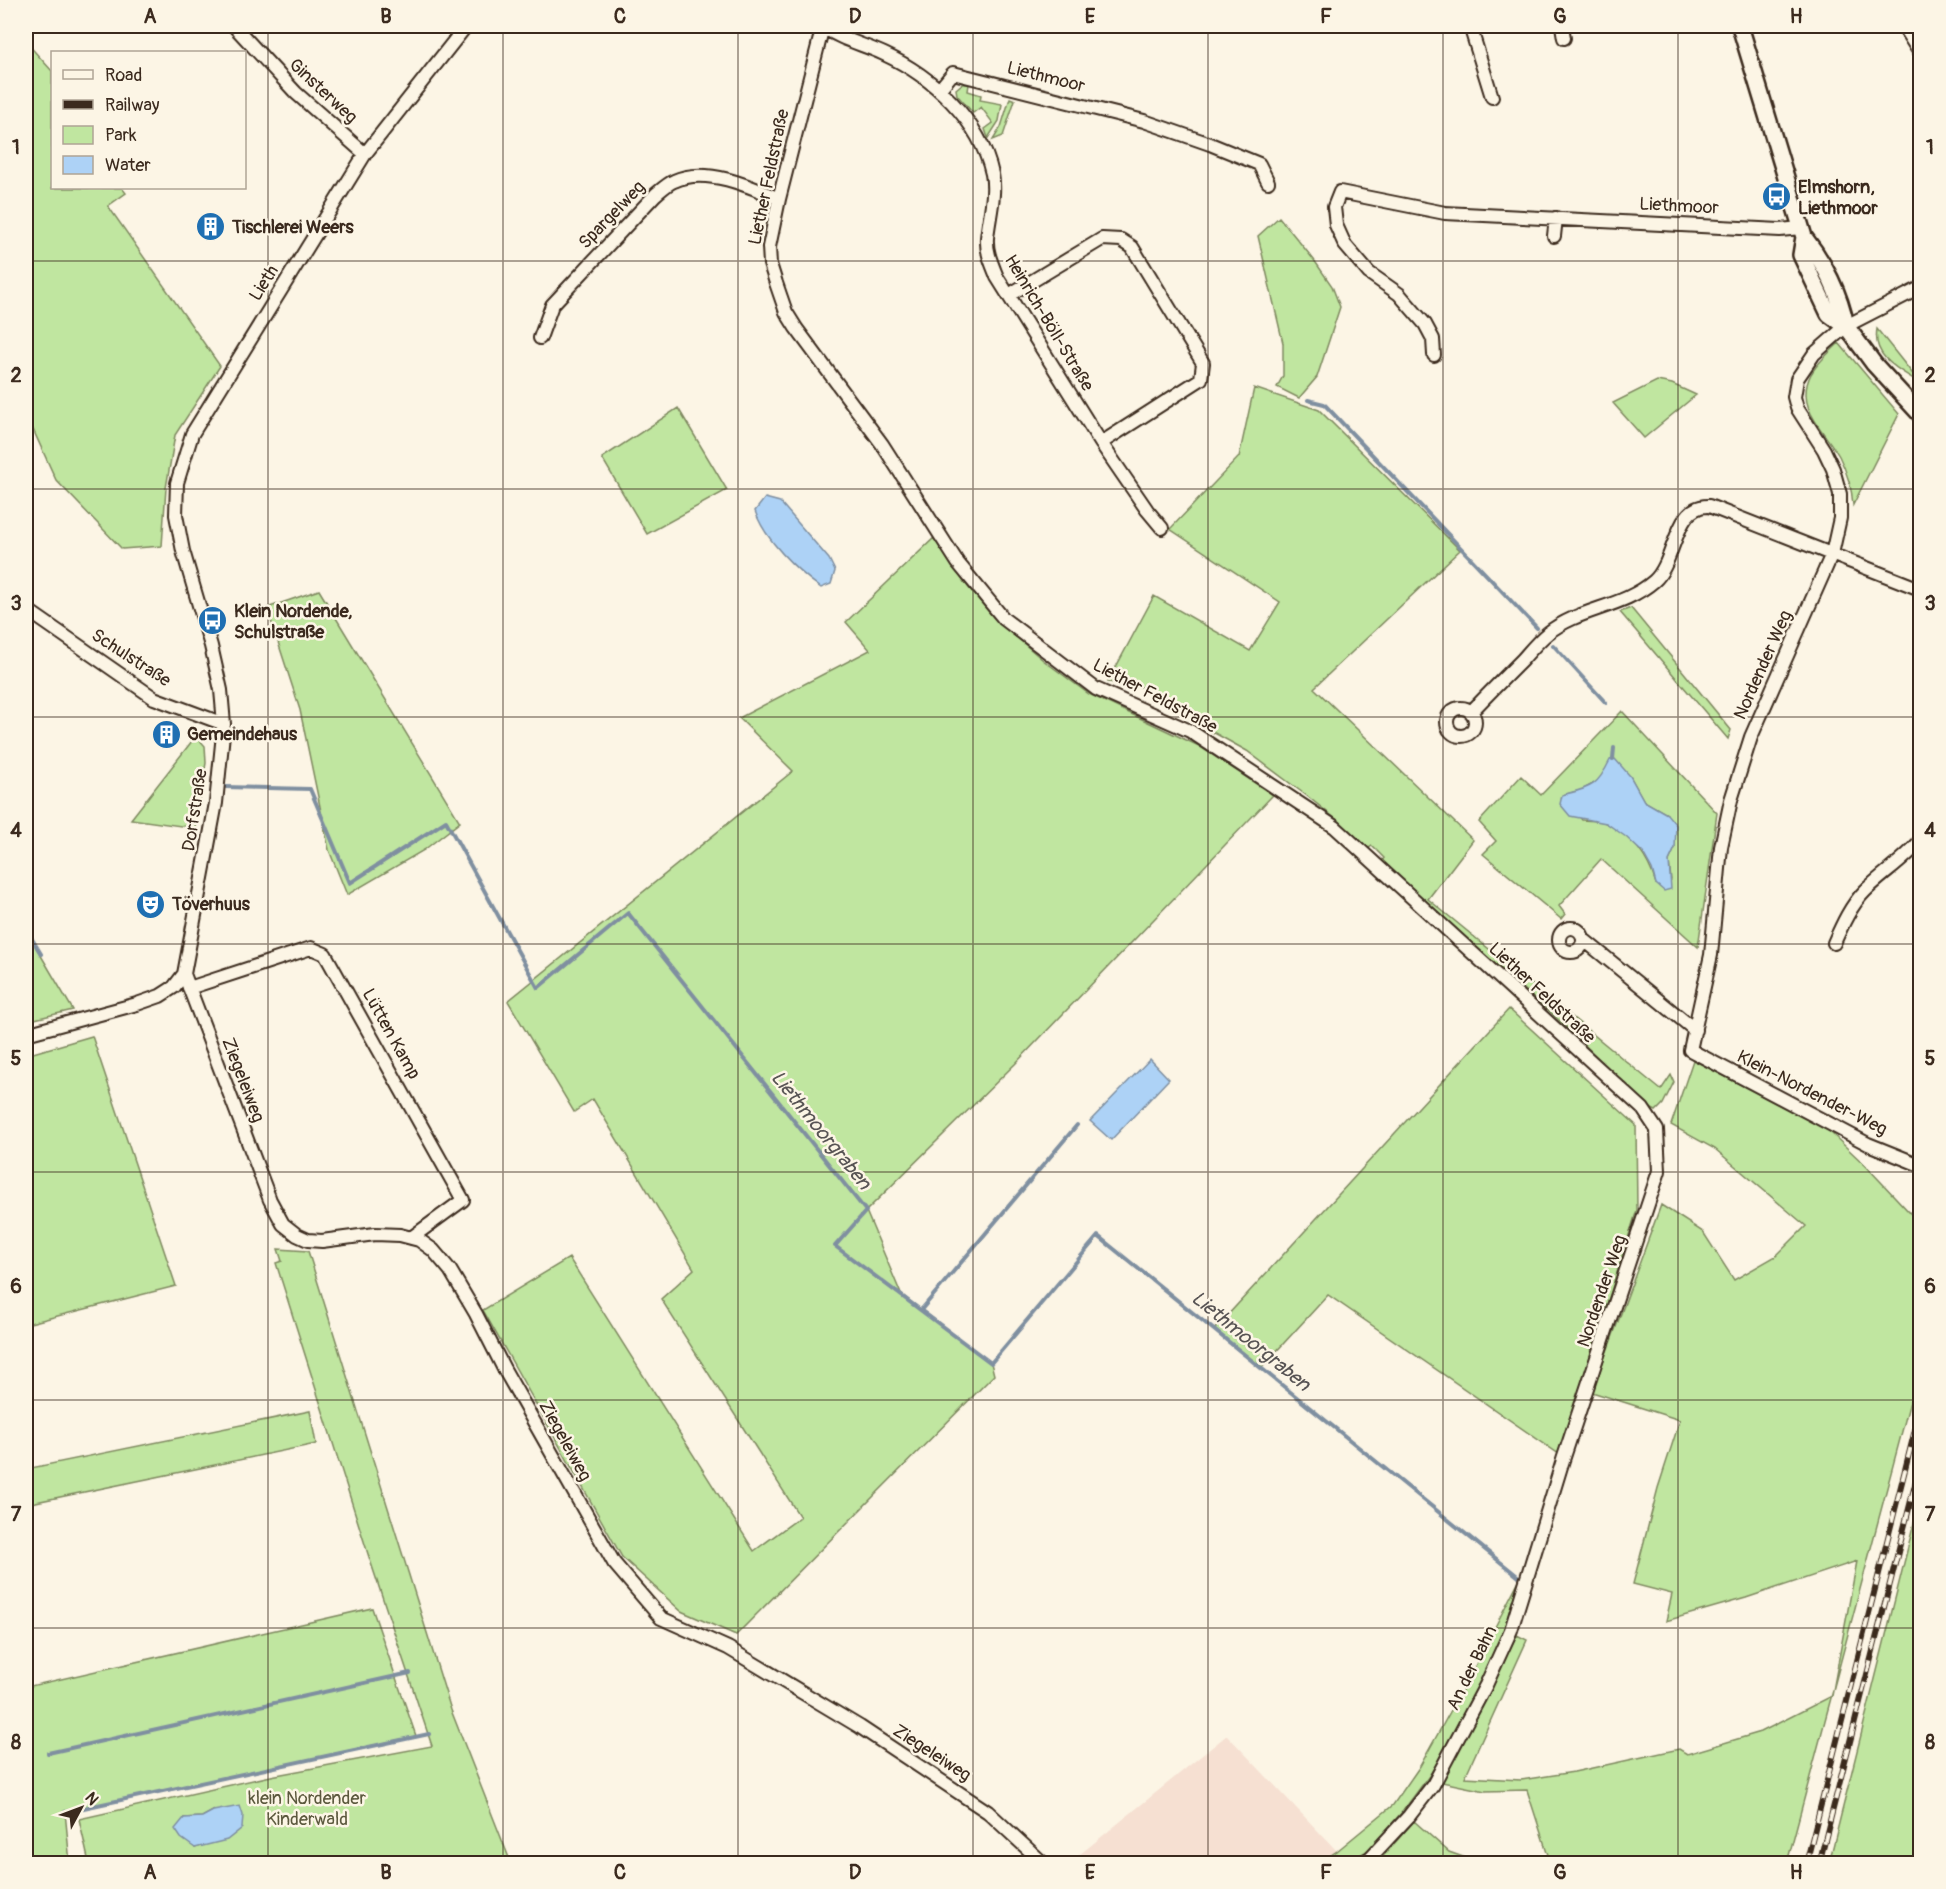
<svg xmlns="http://www.w3.org/2000/svg" width="1946" height="1889" viewBox="0 0 1946 1889" font-family="Pangolin,sans-serif">
	<rect width="100%" height="100%" fill="#fcf5e5"/>
	<filter id="ink" filterUnits="userSpaceOnUse"><feTurbulence type="fractalNoise" baseFrequency=".0167" numOctaves="2"/><feDisplacementMap in="SourceGraphic" scale="12" xChannelSelector="R" yChannelSelector="G"/><feConvolveMatrix kernelMatrix="1 2 1 2 8 2 1 2 1" color-interpolation-filters="sRGB"/></filter>
	<g filter="url(#ink)">
		<!-- built -->
		<path fill="#f6e0d2" d="M 1227,1735 L 1337,1851 L 1318,1864 L 1068,1864 Z"/>
		<!-- green -->
		<path fill="#c0e6a0" stroke="#7e885f" stroke-width="1.5" fill-rule="evenodd" d="M 26,42 L 52,71 L 52,188 L 122,188 L 126,193 L 108,206 L 220,366 L 175,435 L 166,488 L 162,546 L 122,549 L 56,480 L 26,414 Z
			M 962,84 L 969,84 L 968,91 L 981,95 L 980,100 L 1002,104 L 999,121 L 988,138 L 985,129 L 993,123 L 981,107 L 973,113 L 957,95 L 956,89 Z
			M 1010,98 L 1015,100 L 1003,136 L 993,140 L 1001,127 Z
			M 1279,217 L 1314,260 L 1332,286 L 1340,307 L 1317,377 L 1299,398 L 1277,387 L 1283,376 L 1283,343 L 1258,236 Z
			M 1877,329 L 1920,383 C 1900,370 1872,358 1877,329 Z
			M 1839,343 L 1899,414 L 1853,505 C 1852,488 1847,472 1839,456 C 1824,430 1794,407 1811,374 C 1818,362 1829,353 1839,343 Z
			M 1657,381 L 1672,384 L 1696,395 L 1644,438 L 1613,403 Z
			M 1254,388 L 1319,410 L 1460,550 L 1314,688 L 1473,840 L 1428,899 L 1661,1090 L 1671,1075 L 1674,1082 L 1663,1104 L 1656,1111 C 1633,1101 1618,1080 1602,1062 C 1585,1045 1567,1028 1549,1011 C 1493,961 1435,914 1381,862 L 1384,858 L 1372,846 L 1366,850 L 1341,823 L 1307,796 L 1247,751 L 1200,725 L 1150,688 L 1108,682 L 1154,596 L 1250,651 L 1280,602 L 1170,529 L 1239,457 Z
			M 678,408 L 727,490 L 647,534 L 602,458 Z
			M 934,538 L 964,582 L 993,617 L 1043,660 L 1089,694 L 1199,746 L 1273,795 L 1015,1064 L 866,1211 L 901,1294 L 991,1363 L 994,1375 L 736,1635 L 681,1611 L 622,1557 L 483,1310 L 569,1258 L 754,1551 L 800,1517 L 661,1299 L 694,1269 L 593,1099 L 574,1112 L 508,1001 L 793,771 L 739,718 L 870,650 L 846,622 Z
			M 319,590 L 460,822 L 424,850 L 347,895 L 329,850 L 300,710 L 267,608 Z
			M 1631,608 L 1731,730 L 1728,739 L 1620,612 Z
			M 1622,711 L 1717,813 L 1698,947 L 1601,859 L 1559,906 L 1565,914 L 1561,919 L 1483,854 L 1496,841 L 1479,822 L 1521,776 L 1541,795 ZM 1630,776 L 1644,801 L 1667,814 L 1675,848 L 1669,861 L 1671,880 L 1656,884 C 1649,859 1631,833 1606,823 C 1599,820 1589,821 1582,820 L 1563,795 L 1582,790 L 1600,780 Z
			M 196,736 L 205,746 L 206,763 L 195,828 L 131,819 Z
			M 26,930 L 73,1010 L 26,1021 Z
			M 1509,1009 L 1636,1125 L 1637,1210 L 1559,1454 L 1328,1295 L 1262,1367 L 1214,1330 Z
			M 92,1036 L 176,1286 L 26,1324 L 26,1055 Z
			M 1693,1060 L 1828,1130 L 1866,1166 L 1911,1214 L 1920,1216 L 1920,1364 L 1787,1863 L 1533,1863 L 1550,1861 L 1527,1790 L 1485,1791 L 1442,1782 L 1517,1635 L 1527,1640 L 1465,1777 L 1521,1780 L 1574,1772 L 1679,1749 L 1687,1754 L 1761,1732 L 1832,1696 L 1857,1561 L 1746,1598 L 1666,1621 L 1672,1594 L 1633,1584 L 1658,1488 L 1680,1420 L 1592,1392 L 1661,1205 L 1703,1232 L 1734,1280 L 1776,1256 L 1806,1226 L 1715,1149 L 1671,1125 Z
			M 278,1249 L 308,1251 L 451,1710 L 511,1863 L 89,1863 L 79,1819 L 271,1776 L 432,1746 L 368,1554 L 276,1263 L 282,1261 ZM 213,1811 L 207,1844 L 195,1848 L 184,1818 L 202,1817 Z
			M 310,1411 L 316,1444 L 26,1504 L 26,1469 Z
			M 1920,1499 L 1920,1863 L 1829,1863 Z
			M 1520,1578 L 1486,1685 L 1429,1776 L 1403,1811 L 1369,1850 L 1345,1863 L 1318,1864 L 1337,1851 L 1393,1805 L 1420,1766 L 1471,1674 Z
			M 372,1608 L 416,1736 L 65,1812 L 70,1863 L 26,1863 L 26,1687 Z
			M 1414,1821 L 1449,1852 L 1480,1863 L 1377,1863 Z"/>
		<!-- water -->
		<path fill="#add2f6" stroke="#7f8fa0" stroke-width="1.5" d="M 765,498 L 780,502 L 829,559 L 835,571 L 831,584 L 821,588 C 796,570 765,540 755,511 Z
			M 1615,759 L 1630,776 L 1644,801 L 1667,814 L 1676,825 L 1675,848 L 1669,861 L 1671,889 L 1664,891 L 1656,884 L 1652,869 L 1643,853 L 1626,837 L 1606,823 L 1570,816 L 1560,804 L 1562,795 C 1592,787 1597,787 1610,760 Z
			M 1150,1059 L 1169,1079 L 1111,1140 L 1090,1121 Z
			M 240,1806 L 243,1815 L 242,1828 L 227,1840 L 195,1848 L 181,1838 L 175,1829 L 184,1818 L 202,1817 L 213,1811 Z"/>
		<g fill="none" stroke-linecap="round" stroke-linejoin="round">
			<!-- stream -->
			<path stroke="#7f8fa0" stroke-width="4" d="M 1308,400 L 1324,404 L 1537,628
				M 1553,645 L 1606,703
				M 1613,759 L 1614,748
				M 226,787 L 310,789 L 350,883 L 446,821 L 538,988 L 628,913 L 866,1211 L 835,1246 L 991,1363 L 1098,1236 L 1520,1578
				M 26,929 L 41,954
				M 921,1310 L 1077,1125
				M 48,1753 L 410,1673
				M 65,1812 L 429,1734"/>
			<defs>
				<path id="minor" d="M 234,26 L 296,93 L 365,154
					M 822,26 C 841,40 863,44 884,54 C 932,76 980,120 992,174 C 996,195 989,217 987,238 C 986,252 992,264 997,277 L 1101,443 L 1201,379 L 1203,363 L 1132,247 L 1121,240 L 1102,239 L 1009,295
					M 823,26 L 779,199 L 769,247 L 770,264 L 776,283 L 786,312 L 796,328 L 882,444 L 958,563 L 1004,619 L 1096,689 L 1190,731 L 1335,827 L 1643,1109 L 1657,1130 L 1659,1171 L 1563,1460 L 1511,1630 L 1486,1685 L 1433,1785 L 1409,1816 L 1370,1858 L 1361,1864
					M 1470,26 L 1492,97
					M 1562,26 L 1564,38
					M 1903,26 L 1920,53
					M 939,90 L 953,73 L 1144,121 L 1210,144 L 1259,164 L 1268,182
					M 1554,236 L 1556,218
					M 1920,288 L 1846,326 L 1814,354 L 1797,379 L 1794,397 L 1797,408 L 1824,450 L 1833,469 L 1840,494 L 1840,518 L 1832,554 L 1751,737 L 1731,800 L 1721,847 L 1711,955 L 1690,1050 L 1868,1144 L 1920,1165
					M 540,338 L 552,305 L 655,195 C 661,190 667,184 674,181 C 705,166 750,186 779,199
					M 1434,355 L 1433,339 L 1425,324 L 1399,294 L 1369,273 L 1345,245 L 1336,225 L 1334,207 L 1340,192 L 1445,213 L 1780,230 L 1801,228
					M 1101,443 L 1147,510 L 1162,528
					M 26,609 L 154,698 L 224,724
					M1447 722a14 14 0 1 1 28 0a14 14 0 1 1-28 0Z
					M 1471,712 C 1488,694 1505,677 1522,660 C 1530,651 1538,641 1548,633 C 1579,608 1623,608 1654,581 C 1676,562 1674,504 1709,506 L 1920,589
					M1559 940a12 12 0 1 1 24 0a12 12 0 1 1-24 0Z
					M 1583,939 L 1695,1030
					M 1834,943 C 1842,925 1851,905 1865,891 C 1883,873 1905,860 1920,841
					M 184,974 L 270,1200 L 283,1224 L 297,1235 L 308,1240 L 322,1241 L 375,1234 L 400,1235 L 419,1240 L 433,1250 L 450,1270 L 476,1314 L 504,1369 L 614,1563 L 661,1618 L 728,1648 L 860,1727 L 988,1812 L 1044,1864
					M 189,988 L 311,948 L 325,954 L 463,1200 L 411,1238
					M 26,1034 L 137,1004 L 160,996 L 174,987 L 184,974 L 216,803 L 224,724 L 221,690 L 211,646 L 183,551 L 176,515 L 177,483 L 192,434 L 365,154 L 466,26"/>
				<path id="tertiary" d="M 1740,26 L 1804,237 C 1824,262 1840,294 1846,326
					M 1804,237 L 1801,255 L 1829,314 L 1846,326 L 1874,364 L 1920,414"/>
			</defs>
			<!-- minor casing -->
			<use href="#minor" stroke="#3b2a1e" stroke-width="16"/>
			<!-- tertiary casing -->
			<use href="#tertiary" stroke="#3b2a1e" stroke-width="20"/>
			<!-- minor -->
			<use href="#minor" stroke="#fcf5e5" stroke-width="12"/>
			<!-- tertiary -->
			<use href="#tertiary" stroke="#fcf5e5" stroke-width="15"/>
			<defs>
				<path id="rail" d="M 1806,1864 L 1920,1410
					M 1819,1864 L 1920,1465"/>
			</defs>
			<!-- rail casing -->
			<use href="#rail" stroke="#3b2a1e" stroke-width="6"/>
			<!-- rail -->
			<use href="#rail" stroke="#fcf5e5" stroke-width="4" stroke-dasharray="11" stroke-linecap="butt"/>
		</g>
	</g>
	<!-- grid -->
	<path fill="none" stroke="#3b2a1e" stroke-width="1.5" stroke-opacity="0.55" d="M 268,26 L 268,1864M 503,26 L 503,1864M 738,26 L 738,1864M 973,26 L 973,1864M 1208,26 L 1208,1864M 1443,26 L 1443,1864M 1678,26 L 1678,1864M 26,261 L 1920,261M 26,489 L 1920,489M 26,717 L 1920,717M 26,944 L 1920,944M 26,1172 L 1920,1172M 26,1400 L 1920,1400M 26,1628 L 1920,1628"/>
	<!-- icons -->
	<defs>
		<symbol id="bus-disc" viewBox="-11 -11 22 22"><circle r="9.5" fill="#1f6fb2" stroke="#fcf5e5"/><path d="M-5-6H5V4H4V6H2V4H-2V6H-4V4H-5ZM-3.5-4V0h7V-4ZM-3.5 1.2v1.5H-2V1.2ZM2 1.2v1.5H3.5V1.2Z" fill="#fff"/></symbol>
		<symbol id="building-disc" viewBox="-11 -11 22 22"><circle r="9.5" fill="#1f6fb2" stroke="#fcf5e5"/><path d="M-4-6H4V6H1V3H-1V6H-4ZM-2.5-4.3h1.7v1.8h-1.7ZM.8-4.3h1.7v1.8H.8ZM-2.5-1h1.7V.8h-1.7ZM.8-1h1.7V.8H.8Z" fill="#fff"/></symbol>
		<symbol id="theatre-disc" viewBox="-11 -11 22 22"><circle r="9.5" fill="#1f6fb2" stroke="#fcf5e5"/><path d="M-5-5.5Q0-4 5-5.5V0Q5 5 0 6Q-5 5-5 0ZM-3.3-2.5H-1v1.5H-3.3ZM1-2.5H3.3v1.5H1ZM-2.8 1Q0 5.5 2.8 1Z" fill="#fff"/></symbol>
	</defs>
	<g fill-rule="evenodd">
		<use href="#bus-disc" x="1760" y="180" width="33" height="33"/>
		<use href="#building-disc" x="194" y="210" width="33" height="33"/>
		<use href="#bus-disc" x="196" y="604" width="33" height="33"/>
		<use href="#building-disc" x="150" y="718" width="33" height="33"/>
		<use href="#theatre-disc" x="134" y="888" width="33" height="33"/>
	</g>
	<g text-anchor="middle" dominant-baseline="central" stroke-width="5" stroke-linejoin="round" paint-order="stroke">
		<!-- street labels -->
		<g font-size="18" fill="#3b2a1e" stroke="#fcf5e5">
			<text transform="translate(1046 77) rotate(14)">Liethmoor</text>
			<text transform="translate(323 91) rotate(43)">Ginsterweg</text>
			<text transform="translate(769 177) rotate(-78)">Liether Feldstraße</text>
			<text transform="translate(1679 206) rotate(3)">Liethmoor</text>
			<text transform="translate(612 215) rotate(-46)">Spargelweg</text>
			<text transform="translate(264 283) rotate(-58)">Lieth</text>
			<text transform="translate(1049 323) rotate(59)">Heinrich-Böll-Straße</text>
			<text transform="translate(131 658) rotate(33)">Schulstraße</text>
			<text transform="translate(1763 665) rotate(-66)">Nordender Weg</text>
			<text transform="translate(1155 696) rotate(28)">Liether Feldstraße</text>
			<text transform="translate(195 810) rotate(-81)">Dorfstraße</text>
			<text transform="translate(1542 993) rotate(43)">Liether Feldstraße</text>
			<text transform="translate(391 1034) rotate(61)">Lütten Kamp</text>
			<text transform="translate(243 1080) rotate(69)">Ziegeleiweg</text>
			<text transform="translate(1812 1093) rotate(27)">Klein-Nordender-Weg</text>
			<text transform="translate(1602 1291) rotate(-71)">Nordender Weg</text>
			<text transform="translate(565 1441) rotate(61)">Ziegeleiweg</text>
			<text transform="translate(1472 1668) rotate(-64)">An der Bahn</text>
			<text transform="translate(932 1753) rotate(33)">Ziegeleiweg</text>
		</g>
		<!-- poi labels -->
		<g font-size="18" font-weight="bold" fill="#3b2a1e" stroke="#fcf5e5" text-anchor="start">
			<text x="1798" y="187">Elmshorn,<tspan x="1798" dy="21">Liethmoor</tspan></text>
			<text x="232" y="227">Tischlerei Weers</text>
			<text x="234" y="611">Klein Nordende,<tspan x="234" dy="21">Schulstraße</tspan></text>
			<text x="187" y="734">Gemeindehaus</text>
			<text x="172" y="904">Töverhuus</text>
		</g>
		<!-- park labels -->
		<g font-size="18" fill="#5c593e" stroke="#fcf5e5">
			<text x="307" y="1798">klein Nordender<tspan x="307" dy="21">Kinderwald</tspan></text>
		</g>
		<!-- water labels -->
		<g font-size="20" font-style="italic" fill="#585454" stroke="#fcf5e5">
			<text transform="translate(821 1130) rotate(51)">Liethmoorgraben</text>
			<text transform="translate(1251 1341) rotate(39)">Liethmoorgraben</text>
		</g>
	</g>
	<!-- margin -->
	<rect width="1946" height="1889" fill="none" stroke="#fcf5e5" stroke-width="66"/>
	<!-- legend -->
	<rect x="51" y="51" width="195" height="138" fill="#fcf5e5" stroke="#afa495" stroke-width="1.5"/>
	<rect x="63" y="70" width="30" height="9" fill="#fcf5e5" stroke="#afa495" stroke-width="1.5"/>
	<text x="105" y="81" font-size="18" fill="#3b2a1e">Road</text>
	<rect x="63" y="100" width="30" height="9" fill="#3b2a1e" stroke="#afa495" stroke-width="1.5"/>
	<text x="105" y="111" font-size="18" fill="#3b2a1e">Railway</text>
	<rect x="63" y="126" width="30" height="18" fill="#c0e6a0" stroke="#afa495" stroke-width="1.5"/>
	<text x="105" y="141" font-size="18" fill="#3b2a1e">Park</text>
	<rect x="63" y="156" width="30" height="18" fill="#add2f6" stroke="#afa495" stroke-width="1.5"/>
	<text x="105" y="171" font-size="18" fill="#3b2a1e">Water</text>
	<!-- north arrow -->
	<g transform="translate(81 1808) rotate(49)" stroke="#fcf5e5" stroke-width="4.5" paint-order="stroke">
	<path d="M0-4.5L10 22L0 15L-10 22Z" fill="#3b2a1e"/>
	<text y="-9" font-size="16" font-weight="bold" text-anchor="middle" fill="#3b2a1e">N</text>
	</g>
	<rect x="33" y="33" width="1880" height="1823" fill="none" stroke="#3b2a1e" stroke-width="2"/>
	<g font-size="20" text-anchor="middle" font-weight="bold" fill="#3b2a1e">
		<text x="150" y="23">A</text>
		<text x="386" y="23">B</text>
		<text x="620" y="23">C</text>
		<text x="855" y="23">D</text>
		<text x="1090" y="23">E</text>
		<text x="1326" y="23">F</text>
		<text x="1560" y="23">G</text>
		<text x="1796" y="23">H</text>
		<text x="16" y="154">1</text>
		<text x="1930" y="154">1</text>
		<text x="16" y="382">2</text>
		<text x="1930" y="382">2</text>
		<text x="16" y="610">3</text>
		<text x="1930" y="610">3</text>
		<text x="16" y="837">4</text>
		<text x="1930" y="837">4</text>
		<text x="16" y="1065">5</text>
		<text x="1930" y="1065">5</text>
		<text x="16" y="1293">6</text>
		<text x="1930" y="1293">6</text>
		<text x="16" y="1521">7</text>
		<text x="1930" y="1521">7</text>
		<text x="16" y="1749">8</text>
		<text x="1930" y="1749">8</text>
		<text x="150" y="1879">A</text>
		<text x="386" y="1879">B</text>
		<text x="620" y="1879">C</text>
		<text x="855" y="1879">D</text>
		<text x="1090" y="1879">E</text>
		<text x="1326" y="1879">F</text>
		<text x="1560" y="1879">G</text>
		<text x="1796" y="1879">H</text>
	</g>
</svg>
